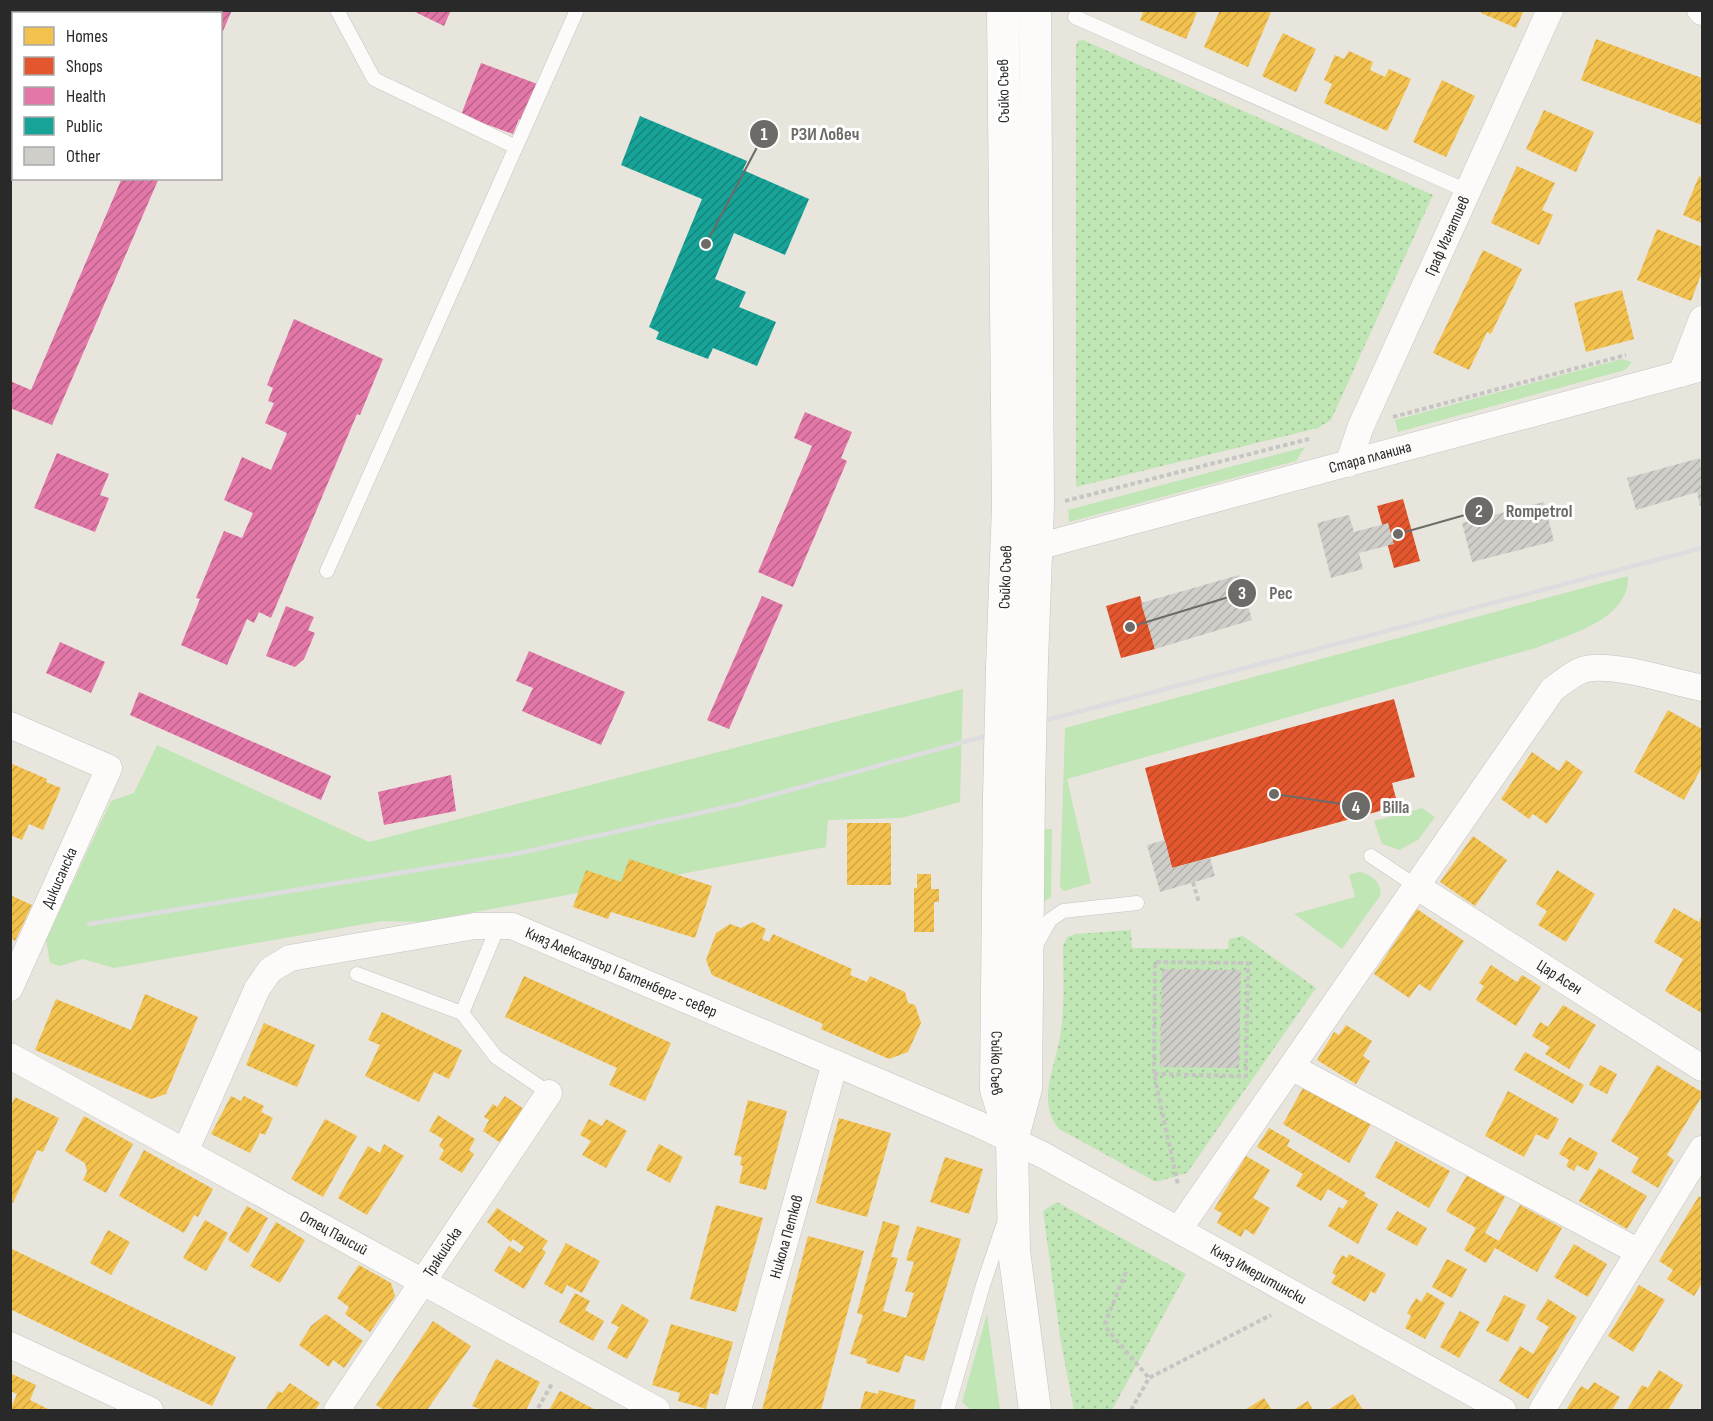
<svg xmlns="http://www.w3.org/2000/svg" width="1713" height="1421" viewBox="0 0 1713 1421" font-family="'Sofia Sans Condensed',sans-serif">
	<defs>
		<pattern id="park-dots" width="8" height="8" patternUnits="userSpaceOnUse" patternTransform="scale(1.5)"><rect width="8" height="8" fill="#bfe6b4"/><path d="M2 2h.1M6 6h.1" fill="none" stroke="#a4c59b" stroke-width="1.8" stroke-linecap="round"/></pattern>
		<pattern id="homes-hatch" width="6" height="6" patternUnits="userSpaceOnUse" patternTransform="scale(1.5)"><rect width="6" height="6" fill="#f2c14e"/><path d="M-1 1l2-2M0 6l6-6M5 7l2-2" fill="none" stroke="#d0a644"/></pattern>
		<pattern id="shops-hatch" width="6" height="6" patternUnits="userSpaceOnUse" patternTransform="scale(1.5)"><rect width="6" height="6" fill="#e4572e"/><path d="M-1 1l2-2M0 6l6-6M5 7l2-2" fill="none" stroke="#b94827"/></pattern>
		<pattern id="health-hatch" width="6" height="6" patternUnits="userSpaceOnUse" patternTransform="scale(1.5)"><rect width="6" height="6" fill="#e377a8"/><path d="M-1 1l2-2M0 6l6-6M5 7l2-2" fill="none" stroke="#b86289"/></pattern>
		<pattern id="public-hatch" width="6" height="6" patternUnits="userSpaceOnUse" patternTransform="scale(1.5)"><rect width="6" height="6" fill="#17a398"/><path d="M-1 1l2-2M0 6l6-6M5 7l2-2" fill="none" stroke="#15857c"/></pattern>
		<pattern id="building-hatch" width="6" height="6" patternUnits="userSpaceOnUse" patternTransform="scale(1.5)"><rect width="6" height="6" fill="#d0cec9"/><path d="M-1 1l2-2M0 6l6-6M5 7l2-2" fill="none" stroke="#b3b1ad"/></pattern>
	</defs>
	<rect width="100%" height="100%" fill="#e8e5dd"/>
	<!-- grass -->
	<path fill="#bfe6b4" d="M 1622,359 L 1632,362 L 1625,370 L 1398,432 L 1395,420 Z
		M 1305,447 L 1296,461 L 1069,522 L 1068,510 Z
		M 1628,576 C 1630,620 1568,635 1536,648 L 1067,779 L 1091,883 L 1064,891 L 1060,887 L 1065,728 Z
		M 963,689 L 960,802 L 901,818 L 828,820 L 826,847 L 421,922 L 382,921 L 114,968 L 83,959 L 60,966 L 50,963 L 46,940 L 111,801 L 134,793 L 157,745 L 369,842 Z
		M 1422,808 L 1435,817 L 1418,840 L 1399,850 L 1382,844 L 1374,821 Z
		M 1045,829 L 1052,829 L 1051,897 L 1044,902 Z
		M 1358,872 C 1370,873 1383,883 1380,896 L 1342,949 L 1294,914 L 1355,897 L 1349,875 Z
		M 987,1314 L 1000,1410 L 971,1410 L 962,1402 Z"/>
	<!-- park -->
	<path fill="url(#park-dots)" d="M 1083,40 L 1433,195 L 1331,420 L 1318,428 L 1076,487 L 1076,46 L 1078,41 Z
		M 1131,930 L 1132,948 L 1228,949 L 1229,939 L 1243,936 L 1316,988 L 1187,1173 L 1156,1182 L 1059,1129 C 1035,1099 1057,1065 1061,1031 C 1065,1003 1063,974 1063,946 L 1067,937 L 1076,934 Z
		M 1057,1202 L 1186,1274 L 1112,1410 L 1074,1410 L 1061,1343 L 1043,1211 Z"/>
	<!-- homes -->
	<path fill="url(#homes-hatch)" d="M 1144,10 L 1198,10 L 1186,39 L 1140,20 Z
		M 1220,10 L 1271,12 L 1248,67 L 1204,47 Z
		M 1482,10 L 1524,10 L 1516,28 L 1481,13 Z
		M 1283,33 L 1316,49 L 1296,92 L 1262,76 Z
		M 1596,39 L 1702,78 L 1702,125 L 1581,80 Z
		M 1349,51 L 1373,62 L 1370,70 L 1385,77 L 1389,69 L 1411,79 L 1387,131 L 1324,103 L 1332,84 L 1324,80 L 1335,55 L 1344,59 Z
		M 1442,80 L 1475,96 L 1446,157 L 1413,142 Z
		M 1544,110 L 1594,132 L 1576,172 L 1526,149 Z
		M 1517,166 L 1555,183 L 1542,210 L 1553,215 L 1539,245 L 1491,223 Z
		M 1699,176 L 1702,178 L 1702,223 L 1683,215 Z
		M 1657,229 L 1702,247 L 1702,272 L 1691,301 L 1637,280 Z
		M 1483,250 L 1522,269 L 1491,334 L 1487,332 L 1469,370 L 1433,353 Z
		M 1622,290 L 1634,339 L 1586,352 L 1574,303 Z
		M 1668,710 L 1702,729 L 1702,767 L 1684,800 L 1634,772 Z
		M 1532,752 L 1559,771 L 1566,760 L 1583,772 L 1547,824 L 1533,814 L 1529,819 L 1501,799 Z
		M 10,763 L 47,779 L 46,782 L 61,788 L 43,830 L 29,824 L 22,840 L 10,835 Z
		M 847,823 L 891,823 L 891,885 L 847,885 Z
		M 1473,836 L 1507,860 L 1475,906 L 1440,882 Z
		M 629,859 L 712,886 L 695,938 L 611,912 L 608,919 L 573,907 L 586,870 L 621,882 Z
		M 1557,870 L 1595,894 L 1566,942 L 1538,925 L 1547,911 L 1536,904 Z
		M 917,874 L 931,874 L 931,889 L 939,889 L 939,902 L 934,902 L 934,932 L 914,932 L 914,888 L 917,888 Z
		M 10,895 L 32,905 L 15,941 L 10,938 Z
		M 1674,908 L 1699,922 L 1702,915 L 1702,1013 L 1665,991 L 1683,959 L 1654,942 Z
		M 1417,909 L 1464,941 L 1430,991 L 1419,984 L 1409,998 L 1374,974 Z
		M 753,922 L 766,929 L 762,939 L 769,942 L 773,934 L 852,969 L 850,975 L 867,982 L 870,976 L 905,992 L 908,1003 L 915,1005 L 921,1023 L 908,1052 L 889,1059 L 821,1029 L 823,1024 L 712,975 L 706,960 L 716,933 L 730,924 L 741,928 Z
		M 1491,965 L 1517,982 L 1522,975 L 1541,987 L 1516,1026 L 1476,1000 L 1484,986 L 1479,983 Z
		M 524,976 L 671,1043 L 645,1101 L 609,1085 L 617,1068 L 505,1017 Z
		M 145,994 L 198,1017 L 166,1094 L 151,1099 L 35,1050 L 56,999 L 131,1030 Z
		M 1563,1005 L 1596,1025 L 1569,1069 L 1545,1054 L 1550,1047 L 1532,1036 L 1540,1022 L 1548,1027 Z
		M 382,1012 L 462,1050 L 449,1079 L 434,1072 L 419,1102 L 365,1076 L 380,1045 L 368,1040 Z
		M 264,1023 L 315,1045 L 297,1087 L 246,1065 Z
		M 1346,1025 L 1372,1041 L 1363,1056 L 1370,1061 L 1356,1084 L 1317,1060 L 1334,1032 L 1339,1035 Z
		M 1525,1052 L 1584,1085 L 1573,1104 L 1514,1070 Z
		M 1600,1065 L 1617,1074 L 1607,1094 L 1589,1085 Z
		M 1657,1065 L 1702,1092 L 1702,1096 L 1667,1155 L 1674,1160 L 1658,1188 L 1631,1172 L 1639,1158 L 1611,1141 Z
		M 1304,1086 L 1371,1124 L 1349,1163 L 1283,1124 Z
		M 1508,1091 L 1559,1119 L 1548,1140 L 1536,1134 L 1524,1157 L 1485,1136 Z
		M 231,1096 L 241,1101 L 244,1096 L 264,1106 L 261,1112 L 273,1118 L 265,1135 L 260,1133 L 250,1153 L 211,1134 Z
		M 505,1096 L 524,1109 L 501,1143 L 483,1131 L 489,1120 L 484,1117 L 493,1104 L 497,1107 Z
		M 15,1097 L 59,1118 L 43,1152 L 37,1150 L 13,1203 L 10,1201 L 10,1108 Z
		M 748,1100 L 787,1111 L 766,1190 L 739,1183 L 743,1166 L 740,1165 L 742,1157 L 734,1155 Z
		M 438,1115 L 475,1139 L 469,1150 L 474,1154 L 462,1173 L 439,1159 L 444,1150 L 439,1146 L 443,1139 L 429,1131 Z
		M 84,1116 L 133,1144 L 106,1193 L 83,1180 L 87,1172 L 85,1163 L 65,1151 Z
		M 839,1118 L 891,1133 L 867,1217 L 816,1203 Z
		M 325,1119 L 357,1136 L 323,1197 L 291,1179 Z
		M 589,1119 L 602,1126 L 606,1119 L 627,1131 L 606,1168 L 582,1155 L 591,1141 L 580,1135 Z
		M 1269,1128 L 1290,1140 L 1287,1146 L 1366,1193 L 1364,1196 L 1378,1204 L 1358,1244 L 1328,1226 L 1339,1207 L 1343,1209 L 1348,1201 L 1328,1189 L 1321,1201 L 1296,1186 L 1303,1174 L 1257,1147 Z
		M 1569,1137 L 1598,1153 L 1588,1171 L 1577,1165 L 1574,1171 L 1566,1166 L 1569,1160 L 1559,1154 Z
		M 1396,1141 L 1450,1171 L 1429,1208 L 1375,1177 Z
		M 384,1144 L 404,1156 L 367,1215 L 338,1198 L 368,1146 L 380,1153 Z
		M 659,1144 L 683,1157 L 670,1183 L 646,1170 Z
		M 144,1150 L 213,1189 L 198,1217 L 194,1215 L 184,1233 L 119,1196 Z
		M 1246,1156 L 1270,1170 L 1253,1198 L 1270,1208 L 1254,1235 L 1245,1229 L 1241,1237 L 1217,1223 L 1222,1213 L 1214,1209 Z
		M 945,1157 L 983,1169 L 969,1214 L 930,1202 Z
		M 1599,1168 L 1647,1196 L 1627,1229 L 1579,1201 Z
		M 1467,1175 L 1505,1197 L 1485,1233 L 1499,1241 L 1520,1205 L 1562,1228 L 1537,1272 L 1495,1248 L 1486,1263 L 1464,1250 L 1476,1228 L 1446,1211 Z
		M 1699,1196 L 1702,1198 L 1702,1283 L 1694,1296 L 1667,1279 L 1673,1270 L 1659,1261 Z
		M 716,1205 L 763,1218 L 736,1312 L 690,1299 Z
		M 247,1206 L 268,1218 L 248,1253 L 228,1240 Z
		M 497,1208 L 548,1241 L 542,1249 L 546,1252 L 524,1289 L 494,1271 L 509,1246 L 520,1253 L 524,1247 L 513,1239 L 511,1242 L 487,1222 Z
		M 1397,1211 L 1427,1228 L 1417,1246 L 1386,1229 Z
		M 205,1220 L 228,1233 L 206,1271 L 183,1258 Z
		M 883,1221 L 900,1226 L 891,1257 L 898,1258 L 883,1311 L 906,1318 L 914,1293 L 905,1291 L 914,1262 L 906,1260 L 917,1226 L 961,1239 L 924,1361 L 905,1355 L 899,1373 L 866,1363 L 867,1359 L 850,1354 L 863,1315 L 857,1313 Z
		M 276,1222 L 305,1240 L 280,1283 L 250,1266 Z
		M 108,1230 L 130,1242 L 111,1275 L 90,1263 Z
		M 808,1236 L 864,1251 L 821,1410 L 762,1410 Z
		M 566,1243 L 600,1261 L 582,1293 L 567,1285 L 562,1294 L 544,1284 Z
		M 1574,1244 L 1607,1264 L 1588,1297 L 1554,1277 Z
		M 10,1248 L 236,1357 L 212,1406 L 10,1309 Z
		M 1349,1254 L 1386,1274 L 1375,1294 L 1371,1291 L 1365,1302 L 1331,1283 L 1336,1275 L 1332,1273 L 1342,1255 L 1347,1258 Z
		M 1447,1259 L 1467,1269 L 1452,1298 L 1432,1287 Z
		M 359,1265 L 391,1283 L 395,1296 L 370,1332 L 345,1314 L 349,1307 L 337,1298 Z
		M 1639,1285 L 1665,1300 L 1633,1352 L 1608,1336 Z
		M 1427,1292 L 1445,1303 L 1425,1339 L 1405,1328 L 1411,1316 L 1407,1313 L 1416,1298 L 1421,1302 Z
		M 575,1293 L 590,1301 L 585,1310 L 604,1321 L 593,1341 L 559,1322 Z
		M 1504,1295 L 1526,1305 L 1508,1342 L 1486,1331 Z
		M 1548,1299 L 1577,1317 L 1528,1399 L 1499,1381 L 1520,1346 L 1533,1354 L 1549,1327 L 1536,1319 Z
		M 622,1304 L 649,1320 L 627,1359 L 607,1348 L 619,1327 L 611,1323 Z
		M 1460,1311 L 1480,1322 L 1459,1358 L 1440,1347 Z
		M 326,1314 L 363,1341 L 344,1368 L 333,1360 L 329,1367 L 299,1345 L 311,1326 Z
		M 433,1321 L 471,1346 L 427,1410 L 384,1410 L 376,1405 Z
		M 671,1324 L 733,1342 L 718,1395 L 710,1393 L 706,1409 L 678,1401 L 680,1393 L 652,1385 Z
		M 496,1359 L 540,1382 L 526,1410 L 482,1410 L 472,1406 Z
		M 1659,1370 L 1683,1385 L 1668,1410 L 1627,1410 L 1642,1385 L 1648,1388 Z
		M 12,1374 L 36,1385 L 30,1400 L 50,1410 L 10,1410 L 17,1394 L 10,1391 Z
		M 1594,1382 L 1620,1397 L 1612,1410 L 1566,1410 L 1581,1386 L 1588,1390 Z
		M 290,1383 L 320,1403 L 315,1410 L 266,1409 L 278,1391 L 282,1393 Z
		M 879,1390 L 916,1400 L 913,1410 L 860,1410 L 865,1391 L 878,1394 Z
		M 560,1391 L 592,1408 L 597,1410 L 549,1410 Z
		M 1353,1394 L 1363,1410 L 1328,1410 Z
		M 1264,1398 L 1272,1410 L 1245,1410 Z
		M 1308,1401 L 1313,1410 L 1293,1410 Z"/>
	<!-- shops -->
	<path fill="url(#shops-hatch)" d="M 1403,499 L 1420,561 L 1394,568 L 1377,506 Z
		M 1140,596 L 1155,649 L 1121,658 L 1106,606 Z
		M 1394,699 L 1415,777 L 1392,783 L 1398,806 L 1172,868 L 1145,768 Z"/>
	<!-- health -->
	<path fill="url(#health-hatch)" d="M 195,10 L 232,10 L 220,38 L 220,14 L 194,14 Z
		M 411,10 L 451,10 L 444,26 Z
		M 481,63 L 540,85 L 526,122 L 519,119 L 513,134 L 461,115 Z
		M 122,178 L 159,178 L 52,425 L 10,408 L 10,381 L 31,390 Z
		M 294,319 L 383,359 L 360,415 L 357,414 L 271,618 L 259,612 L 254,623 L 247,619 L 227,665 L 181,645 L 200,599 L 196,598 L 224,531 L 242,538 L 253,513 L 224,500 L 242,457 L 271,470 L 287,433 L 265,423 L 274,403 L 268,401 L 273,388 L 267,385 Z
		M 805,412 L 852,432 L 841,458 L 847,461 L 793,587 L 758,572 L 812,446 L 794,438 Z
		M 57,453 L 109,474 L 100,495 L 109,498 L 95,532 L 34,508 Z
		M 762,596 L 783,605 L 729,729 L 707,720 Z
		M 286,606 L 314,617 L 308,630 L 315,633 L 304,659 L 295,667 L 266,656 Z
		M 60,642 L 105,662 L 91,693 L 46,673 Z
		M 529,651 L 625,692 L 601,745 L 522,711 L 533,688 L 516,681 Z
		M 139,692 L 331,776 L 321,800 L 130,715 Z
		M 451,775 L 456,811 L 384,825 L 378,792 Z"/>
	<!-- public -->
	<path fill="url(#public-hatch)" d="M 640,116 L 747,161 L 743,170 L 809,199 L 785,255 L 734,233 L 715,279 L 746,292 L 739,307 L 776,322 L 757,366 L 713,348 L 708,359 L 656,339 L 659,332 L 649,327 L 702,199 L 621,165 Z"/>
	<!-- building -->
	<path fill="url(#building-hatch)" d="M 23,10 L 51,10 L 51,14 L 23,14 Z
		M 10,89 L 14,90 L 11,154 L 10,154 Z
		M 1700,458 L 1702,468 L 1702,506 L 1700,506 L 1697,492 L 1636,510 L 1627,478 Z
		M 1544,502 L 1554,541 L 1472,562 L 1462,523 Z
		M 1349,515 L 1354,532 L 1388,523 L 1394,544 L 1359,553 L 1363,569 L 1331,578 L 1317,523 Z
		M 1239,575 L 1252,620 L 1155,649 L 1141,603 Z
		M 1165,840 L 1172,868 L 1210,858 L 1215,876 L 1160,892 L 1147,845 Z
		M 1162,969 L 1241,970 L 1239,1068 L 1160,1067 Z"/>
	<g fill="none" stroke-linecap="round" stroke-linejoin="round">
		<defs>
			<path id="service" d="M 337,10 L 374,79 L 516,147
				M 1075,17 L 1467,191
				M 327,571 L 577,10
				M 1371,856 L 1416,886
				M 1035,947 L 1050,920 L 1063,911 L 1137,903
				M 357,974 L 462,1013 L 496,1057 L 549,1093
				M 462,1013 L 499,924
				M 947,1410 L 983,1285 L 1003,1226"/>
			<g id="minor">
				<path d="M 1700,10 L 1702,12"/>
				<path d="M 1681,374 L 1702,319"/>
				<path id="s1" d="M 1348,464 L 1361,426 L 1550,10"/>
				<path id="s2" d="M 1019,548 L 1037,547 L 1702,368"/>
				<path d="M 10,725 L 109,768 L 10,988"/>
				<path id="s3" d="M 1416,886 L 1702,1068"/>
				<path id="s4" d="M 10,1056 L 657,1410"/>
				<path d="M 1291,1067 L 1639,1252"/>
				<path id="s5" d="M 185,1152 L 257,989 L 270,970 L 290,958 L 475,926 L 512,926 L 978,1124 L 1043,1155 L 1503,1410"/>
				<path d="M 1179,1229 L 1552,690 C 1564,681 1577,669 1592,668 C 1622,665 1672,682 1702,688"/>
				<path d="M 10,1345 L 150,1410"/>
				<path id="s6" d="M 337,1410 L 549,1093"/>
				<path id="s7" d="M 738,1410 L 835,1063"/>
				<path d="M 1542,1410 L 1702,1149"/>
			</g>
			<g id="tertiary">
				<path d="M 1032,661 L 1038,505 L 1035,10"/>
				<path id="s8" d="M 1002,667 L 1008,506 L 1003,10"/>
				<path d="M 1029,789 L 1026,1088 L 1012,1141 L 1014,1251 L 1035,1410"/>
				<path id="s9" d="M 999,797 L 996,1089 L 1012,1141"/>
			</g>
		</defs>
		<!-- service casing -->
		<use href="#service" stroke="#c5c3c3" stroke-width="15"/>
		<!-- minor casing -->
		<use href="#minor" stroke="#c5c3c3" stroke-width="27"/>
		<!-- tertiary casing -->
		<use href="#tertiary" stroke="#c5c3c3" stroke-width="33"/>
		<!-- path -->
		<path stroke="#c6c5c4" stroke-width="4" stroke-dasharray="4.5 3" stroke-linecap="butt" d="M 1393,417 L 1626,355
			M 1065,501 L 1309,439
			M 1193,882 L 1199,903
			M 1154,1074 L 1246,1076 L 1248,963 L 1155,962 L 1154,1074 L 1178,1185
			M 1126,1272 L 1105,1323 L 1107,1329 L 1149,1378
			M 538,1408 L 553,1382
			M 1131,1410 L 1149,1378 L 1271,1315"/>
		<!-- service -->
		<use href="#service" stroke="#fcfbfa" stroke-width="14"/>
		<!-- minor -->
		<use href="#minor" stroke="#fcfbfa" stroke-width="26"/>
		<!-- tertiary -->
		<use href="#tertiary" stroke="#fcfbfa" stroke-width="32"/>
		<!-- rail -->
		<path stroke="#dddcde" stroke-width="4.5" d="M 89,924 L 515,854 L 736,805 L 971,740 L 1702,548"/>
		<defs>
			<path id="tertiary-bridge" d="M 1029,789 L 1032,661
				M 999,797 L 1002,667"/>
		</defs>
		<!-- tertiary-bridge casing -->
		<use href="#tertiary-bridge" stroke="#c5c3c3" stroke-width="33" stroke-linecap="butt"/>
		<!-- tertiary-bridge -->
		<use href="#tertiary-bridge" stroke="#fcfbfa" stroke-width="32"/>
	</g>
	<g text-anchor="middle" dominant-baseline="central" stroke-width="6" stroke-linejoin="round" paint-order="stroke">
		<!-- street labels -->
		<g font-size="16" fill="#292929" stroke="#fff">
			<text transform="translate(1004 91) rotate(-91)">Съйко Съев</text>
			<text stroke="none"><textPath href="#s1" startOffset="249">Граф Игнатиев</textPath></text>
			<text stroke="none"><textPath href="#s2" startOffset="363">Стара планина</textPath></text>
			<text stroke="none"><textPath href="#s8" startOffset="90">Съйко Съев</textPath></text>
			<text transform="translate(60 878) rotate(-66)">Дикисанска</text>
			<text stroke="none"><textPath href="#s5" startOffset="568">Княз Александър I Батенберг - север</textPath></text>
			<text stroke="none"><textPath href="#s3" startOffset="170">Цар Асен</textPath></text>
			<text stroke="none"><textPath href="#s9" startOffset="266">Съйко Съев</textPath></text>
			<text stroke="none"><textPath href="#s4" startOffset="369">Отец Паисий</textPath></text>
			<text stroke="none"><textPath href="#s7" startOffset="180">Никола Петков</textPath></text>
			<text stroke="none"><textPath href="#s6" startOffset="190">Тракийска</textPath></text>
			<text stroke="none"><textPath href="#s5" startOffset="1274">Княз Имеритински</textPath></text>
		</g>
	</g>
	<!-- callouts -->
	<path fill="none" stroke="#6c6b68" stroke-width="2" d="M706 244L764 134M1398 534L1479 511M1130 627L1242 593M1274 794L1356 806"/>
	<g fill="#6c6b68" stroke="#fff" stroke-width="2">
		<circle cx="706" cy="244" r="6"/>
		<circle cx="1398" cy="534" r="6"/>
		<circle cx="1130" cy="627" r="6"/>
		<circle cx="1274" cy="794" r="6"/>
		<circle cx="764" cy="134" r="15"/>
		<circle cx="1479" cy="511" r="15"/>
		<circle cx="1242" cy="593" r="15"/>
		<circle cx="1356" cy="806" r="15"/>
	</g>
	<g font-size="18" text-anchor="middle" font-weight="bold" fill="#fff">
		<text x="764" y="140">1</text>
		<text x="1479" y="517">2</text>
		<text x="1242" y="599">3</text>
		<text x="1356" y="813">4</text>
	</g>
	<g font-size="18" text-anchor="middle" font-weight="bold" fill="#6c6b68" stroke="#fff" stroke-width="6" stroke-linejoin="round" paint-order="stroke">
		<text x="825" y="140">РЗИ Ловеч</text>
		<text x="1539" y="517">Rompetrol</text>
		<text x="1281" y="599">Рес</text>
		<text x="1396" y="813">Billa</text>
	</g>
	<!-- border -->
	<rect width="1713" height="1421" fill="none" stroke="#292929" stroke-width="24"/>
	<!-- legend -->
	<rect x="12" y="12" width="210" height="168" fill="#ffffff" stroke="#a9a9a9" stroke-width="1.5"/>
	<rect x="24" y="27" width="30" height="18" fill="#f2c14e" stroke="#a9a9a9" stroke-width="1.5"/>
	<text x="66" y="42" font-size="18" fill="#292929">Homes</text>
	<rect x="24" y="57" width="30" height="18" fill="#e4572e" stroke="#a9a9a9" stroke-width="1.5"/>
	<text x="66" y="72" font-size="18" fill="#292929">Shops</text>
	<rect x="24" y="87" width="30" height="18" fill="#e377a8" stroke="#a9a9a9" stroke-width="1.5"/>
	<text x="66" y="102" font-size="18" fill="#292929">Health</text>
	<rect x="24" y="117" width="30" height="18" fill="#17a398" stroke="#a9a9a9" stroke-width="1.5"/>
	<text x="66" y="132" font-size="18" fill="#292929">Public</text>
	<rect x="24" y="147" width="30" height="18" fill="#d0cec9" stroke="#a9a9a9" stroke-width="1.5"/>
	<text x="66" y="162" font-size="18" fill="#292929">Other</text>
</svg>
